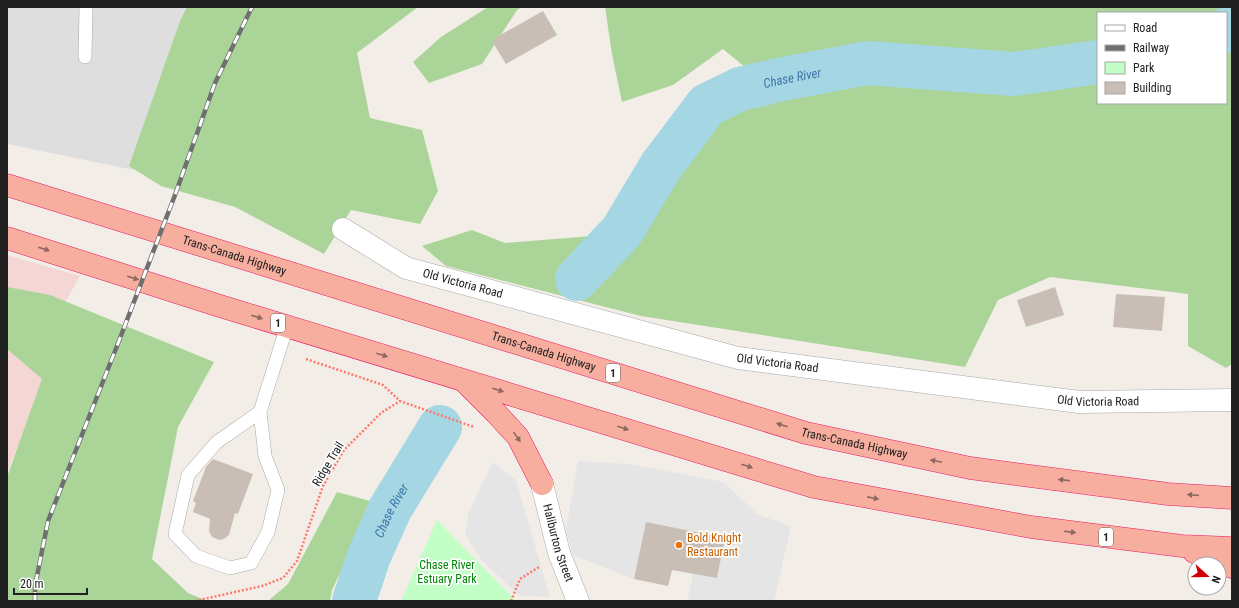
<svg xmlns="http://www.w3.org/2000/svg" width="1239" height="608" viewBox="0 0 1239 608" font-family="'Roboto Condensed',sans-serif">
	<rect width="100%" height="100%" fill="#f2eee7"/>
	<!-- residential -->
	<path fill="#dfdede" d="M 7,7 L 200,7 L 134,170 L 7,144 Z"/>
	<!-- commercial -->
	<path fill="#f4d6d5" d="M 7,255 L 80,276 L 45,338 L 51,363 L 7,473 Z"/>
	<!-- forest -->
	<path fill="#abd598" fill-rule="evenodd" d="M 187,7 L 418,7 L 357,53 L 370,118 L 422,130 L 438,191 L 420,224 L 351,210 L 324,254 L 235,207 L 161,186 L 129,166 L 180,21 Z
		M 488,7 L 522,7 L 517,10 L 482,64 L 429,83 L 413,62 L 441,37 Z
		M 605,7 L 1232,7 L 1232,364 L 1226,368 L 1188,346 L 1188,294 L 1050,277 L 998,300 L 965,367 L 641,316 L 446,266 L 422,246 L 472,230 L 505,243 L 605,235 L 695,119 L 751,72 L 723,49 L 673,85 L 622,102 L 612,54 ZM 1098,13 L 1226,13 L 1226,103 L 1098,103 Z
		M 7,287 L 50,295 L 214,362 L 178,427 L 152,559 L 188,593 L 207,601 L 7,601 L 7,477 L 42,379 L 7,349 Z
		M 337,492 L 374,502 L 332,590 L 330,601 L 268,601 L 288,584 Z"/>
	<!-- park -->
	<path fill="#c2fec6" d="M 437,520 L 516,601 L 401,601 Z"/>
	<!-- parking -->
	<path fill="#e5e5e5" d="M 578,461 L 629,464 L 724,482 L 758,515 L 791,526 L 774,601 L 695,601 L 688,599 L 693,573 L 717,578 L 725,538 L 646,523 L 634,579 L 573,555 L 566,530 Z
		M 493,462 L 516,480 L 550,597 L 519,596 L 481,559 L 465,534 L 469,512 Z"/>
	<g fill="none" stroke-linecap="round" stroke-linejoin="round">
		<!-- river -->
		<g stroke="#a4d6e3" stroke-width="44">
			<path d="M 1226,31 L 1232,26"/>
			<path id="s1" d="M 577,279 L 622,231 L 661,166 L 707,105 L 740,89 L 778,80 L 867,63 L 1014,74 L 1098,62"/>
			<path id="s2" d="M 354,601 L 369,556 L 390,509 L 440,427"/>
		</g>
	</g>
	<!-- building -->
	<path fill="#c8beb6" d="M 543,11 L 557,35 L 506,64 L 492,41 L 496,39 L 495,38 Z
		M 1055,287 L 1064,315 L 1026,327 L 1017,300 Z
		M 1116,294 L 1165,297 L 1162,331 L 1113,327 Z
		M 213,459 L 253,474 L 238,514 L 235,513 L 229,535 L 224,539 L 219,540 L 212,537 L 209,531 L 210,519 L 193,512 L 196,503 L 193,501 L 206,467 Z
		M 646,522 L 725,538 L 717,578 L 672,570 L 668,586 L 634,579 Z"/>
	<g fill="none" stroke-linecap="round" stroke-linejoin="round">
		<defs>
			<path id="service" d="M 85,57 L 86,7
				M 260,412 L 265,456 L 278,490 L 268,532 L 251,563 L 230,568 L 196,556 L 175,534 L 188,475 L 217,442 L 260,412 L 287,326"/>
			<g id="minor">
				<path id="s3" d="M 343,229 L 406,268 L 738,358 L 1079,402 L 1232,400"/>
				<path id="s4" d="M 542,484 L 559,553 L 578,601"/>
			</g>
			<g id="trunk">
				<path id="s5" d="M 7,185 L 806,433 L 970,468 L 1168,494 L 1232,498"/>
				<path d="M 7,238 L 220,306 L 814,487 L 1031,527 L 1182,546 L 1232,548"/>
				<path d="M 465,382 L 496,413 L 518,437 L 542,484"/>
				<path d="M 1194,552 L 1232,567"/>
			</g>
		</defs>
		<!-- service casing -->
		<use href="#service" stroke="#a8a8a8" stroke-width="14"/>
		<!-- minor casing -->
		<use href="#minor" stroke="#a8a8a8" stroke-width="23"/>
		<!-- trunk casing -->
		<use href="#trunk" stroke="#eb1965" stroke-width="23"/>
		<!-- path -->
		<path stroke="#ff786b" stroke-width="2.5" stroke-dasharray="2 2" stroke-linecap="butt" d="M 306,359 L 383,385 L 400,401 L 474,427
			M 195,601 L 262,586 L 283,578 L 297,561 L 323,486 L 344,450 L 381,413 L 400,401
			M 511,601 L 520,579 L 539,567"/>
		<!-- service -->
		<use href="#service" stroke="#fff" stroke-width="13"/>
		<!-- minor -->
		<use href="#minor" stroke="#fff" stroke-width="22"/>
		<!-- trunk -->
		<use href="#trunk" stroke="#f7ae9e" stroke-width="22"/>
		<defs>
			<path id="rail" d="M 35,601 L 35,586 L 48,521 L 117,346 L 175,195 L 215,83 L 252,7"/>
		</defs>
		<!-- rail casing -->
		<use href="#rail" stroke="#6f6f6f" stroke-width="4.5"/>
		<!-- rail -->
		<use href="#rail" stroke="#fff" stroke-width="3" stroke-dasharray="9" stroke-linecap="butt"/>
	</g>
	<!-- one-way arrows -->
	<defs><path id="oneway-solid" d="M-6-.8H1V-3.2L6.5 0L1 3.2V.8H-6Z"/></defs>
	<g fill="#8c6860">
		<use href="#oneway-solid" transform="translate(44 249) rotate(18)"/>
		<use href="#oneway-solid" transform="translate(133 278) rotate(18)"/>
		<use href="#oneway-solid" transform="translate(257 317) rotate(17)"/>
		<use href="#oneway-solid" transform="translate(382 355) rotate(17)"/>
		<use href="#oneway-solid" transform="translate(498 390) rotate(17)"/>
		<use href="#oneway-solid" transform="translate(782 425) rotate(-163)"/>
		<use href="#oneway-solid" transform="translate(623 428) rotate(17)"/>
		<use href="#oneway-solid" transform="translate(517 437) rotate(55)"/>
		<use href="#oneway-solid" transform="translate(936 461) rotate(-168)"/>
		<use href="#oneway-solid" transform="translate(747 466) rotate(17)"/>
		<use href="#oneway-solid" transform="translate(1064 480) rotate(-173)"/>
		<use href="#oneway-solid" transform="translate(1193 495) rotate(-176)"/>
		<use href="#oneway-solid" transform="translate(873 498) rotate(11)"/>
		<use href="#oneway-solid" transform="translate(1070 532) rotate(7)"/>
	</g>
	<!-- markers -->
	<circle fill="#e8710a" stroke="#fff" stroke-width="1.5" cx="679" cy="545" r="4"/>
	<g text-anchor="middle" dominant-baseline="central" stroke-width="3.5" stroke-linejoin="round" paint-order="stroke">
		<!-- shield labels -->
		<g fill="#fff" stroke="#646464" stroke-width="1">
			<rect x="271" y="314" width="14" height="18" rx="3"/>
			<rect x="606" y="364" width="14" height="18" rx="3"/>
			<rect x="1099" y="528" width="14" height="18" rx="3"/>
		</g>
		<g font-size="11" font-weight="bold" fill="#212121">
			<text x="278" y="323">1</text>
			<text x="613" y="373">1</text>
			<text x="1106" y="537">1</text>
		</g>
		<!-- street labels -->
		<g font-size="12" fill="#212121" stroke="#fff">
			<text stroke="none"><textPath href="#s5" startOffset="238">Trans-Canada Highway</textPath></text>
			<text stroke="none"><textPath href="#s3" startOffset="133">Old Victoria Road</textPath></text>
			<text stroke="none"><textPath href="#s5" startOffset="562">Trans-Canada Highway</textPath></text>
			<text stroke="none"><textPath href="#s3" startOffset="458">Old Victoria Road</textPath></text>
			<text stroke="none"><textPath href="#s3" startOffset="781">Old Victoria Road</textPath></text>
			<text stroke="none"><textPath href="#s5" startOffset="886">Trans-Canada Highway</textPath></text>
			<text transform="translate(328 464) rotate(-59)">Ridge Trail</text>
			<text stroke="none"><textPath href="#s4" startOffset="61">Haliburton Street</textPath></text>
		</g>
		<!-- food labels -->
		<g font-size="12" fill="#c56008" stroke="#fff" text-anchor="start">
			<text x="687" y="538">Bold Knight<tspan x="687" dy="14">Restaurant</tspan></text>
		</g>
		<!-- park labels -->
		<g font-size="12" fill="#02870a" stroke="#fff">
			<text x="447" y="565">Chase River<tspan x="447" dy="14">Estuary Park</tspan></text>
		</g>
		<!-- water labels -->
		<g font-size="13" font-style="italic" fill="#3e76aa" stroke="#fff">
			<text stroke="none"><textPath href="#s1" startOffset="308">Chase River</textPath></text>
			<text stroke="none"><textPath href="#s2" startOffset="98">Chase River</textPath></text>
		</g>
	</g>
	<!-- border -->
	<rect width="1239" height="608" fill="none" stroke="#212121" stroke-width="16"/>
	<!-- legend -->
	<rect x="1097" y="12" width="130" height="92" fill="#ffffff" stroke="#a6a6a6"/>
	<rect x="1105" y="25" width="20" height="6" fill="#ffffff" stroke="#a6a6a6"/>
	<text x="1133" y="32" font-size="12" fill="#212121">Road</text>
	<rect x="1105" y="45" width="20" height="6" fill="#6f6f6f" stroke="#a6a6a6"/>
	<text x="1133" y="52" font-size="12" fill="#212121">Railway</text>
	<rect x="1105" y="62" width="20" height="12" fill="#c2fec6" stroke="#a6a6a6"/>
	<text x="1133" y="72" font-size="12" fill="#212121">Park</text>
	<rect x="1105" y="82" width="20" height="12" fill="#c8beb6" stroke="#a6a6a6"/>
	<text x="1133" y="92" font-size="12" fill="#212121">Building</text>
	<!-- north arrow -->
	<g transform="translate(1207 576) rotate(111)"><circle r="19" fill="#ffffff" stroke="#a6a6a6"/>
	<path d="M0-3L7 15L0 10L-7 15Z" fill="#d20004"/>
	<text y="-6" font-size="11" font-weight="bold" text-anchor="middle" fill="#212121">N</text>
	</g>
	<!-- scale -->
	<path d="M14 588v6h73v-6" fill="none" stroke="#212121" stroke-width="2"/>
	<text x="20" y="588" font-size="12" fill="#212121" stroke="#ffffff" stroke-width="3" paint-order="stroke">20 m</text>
</svg>
